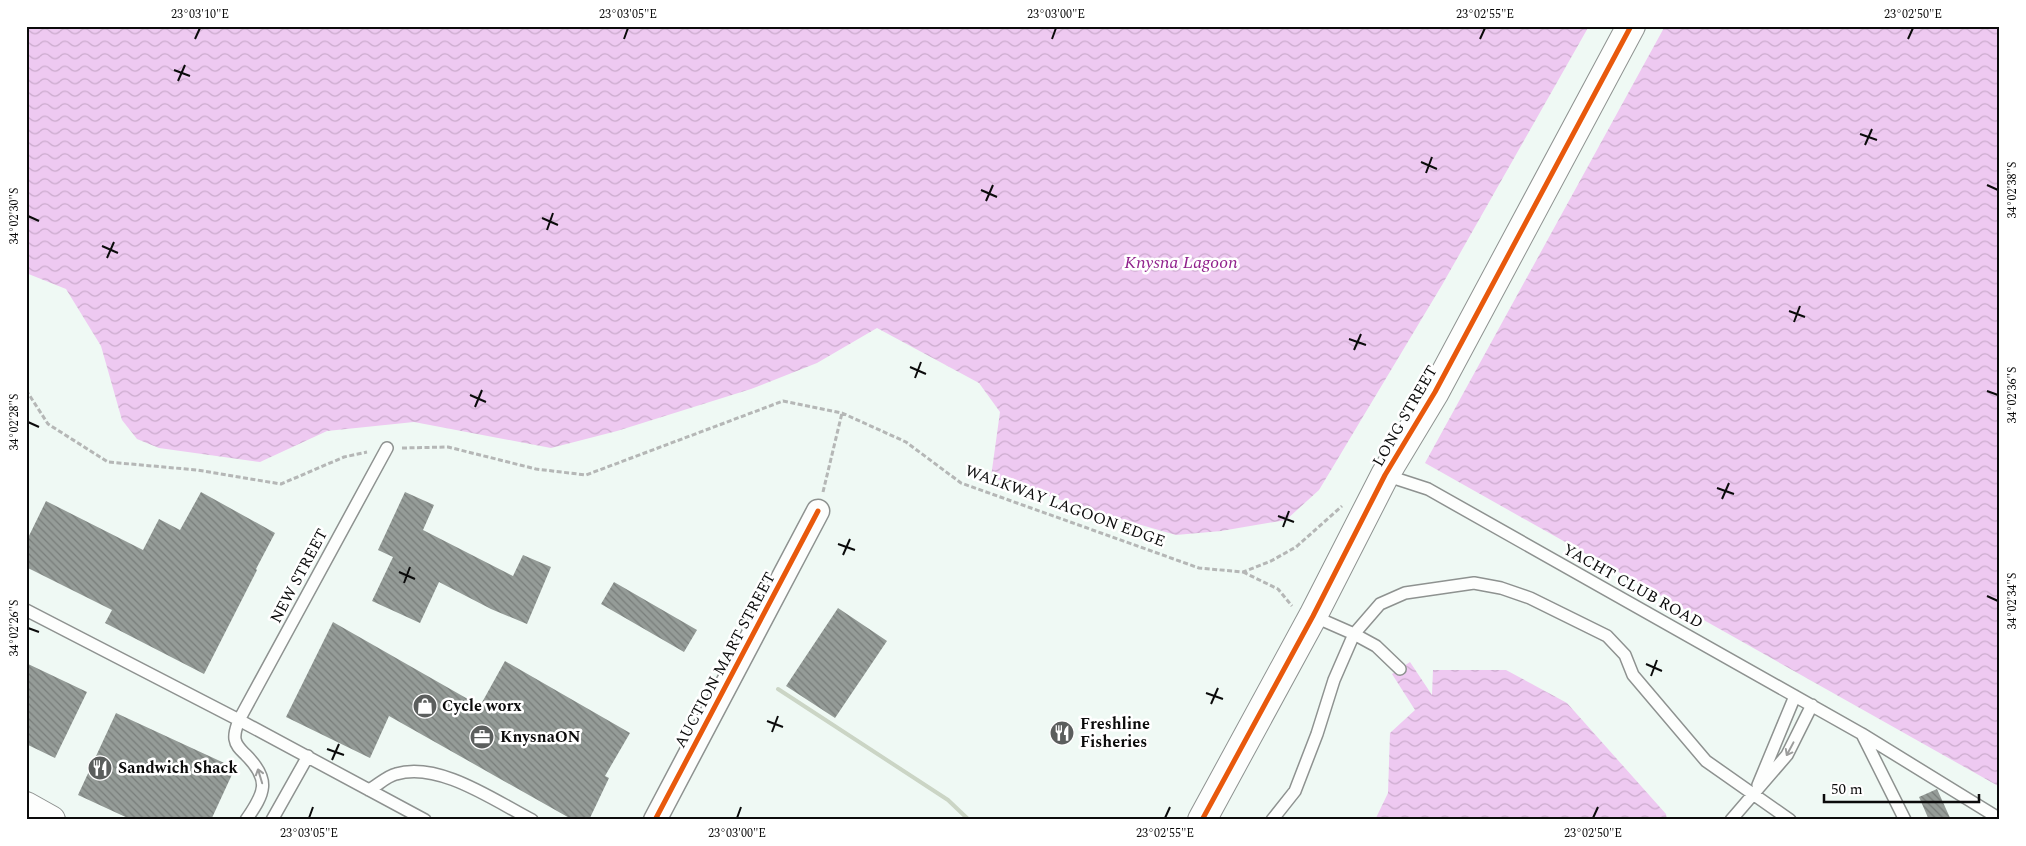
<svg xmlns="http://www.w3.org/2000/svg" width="2026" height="846" viewBox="0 0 2026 846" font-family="Spectral,serif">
	<defs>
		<pattern id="water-waves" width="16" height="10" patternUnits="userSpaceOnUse" patternTransform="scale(1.25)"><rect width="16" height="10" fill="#eec9f1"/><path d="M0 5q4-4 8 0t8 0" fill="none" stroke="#cbabcd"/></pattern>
		<pattern id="building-back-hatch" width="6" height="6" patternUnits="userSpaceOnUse" patternTransform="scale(1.25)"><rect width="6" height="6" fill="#959c98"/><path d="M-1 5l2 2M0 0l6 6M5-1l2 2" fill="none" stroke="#787d7a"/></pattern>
	</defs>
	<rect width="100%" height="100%" fill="#eff9f4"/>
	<!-- water -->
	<path fill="url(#water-waves)" d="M 26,26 L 1589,26 L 1442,285 L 1319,490 L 1286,520 L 1221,531 L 1176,535 L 1110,516 L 991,477 L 1000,412 L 979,383 L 877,328 L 817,363 L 751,389 L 617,431 L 551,448 L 414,422 L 327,431 L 260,462 L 159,448 L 137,439 L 122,420 L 101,346 L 66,289 L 26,273 Z
		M 1665,26 L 2000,26 L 2000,787 L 1425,463 Z
		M 1410,662 L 1432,695 L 1433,670 L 1506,670 L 1567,703 L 1666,814 L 1667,820 L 1375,820 L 1388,793 L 1390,733 L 1415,710 L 1392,674 Z"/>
	<!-- building -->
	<path fill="url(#building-back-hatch)" d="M 201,492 L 275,533 L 256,569 L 257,570 L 204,674 L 105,623 L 112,610 L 26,567 L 26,542 L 46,501 L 143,550 L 159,519 L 180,530 Z
		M 405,492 L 434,505 L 423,530 L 513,576 L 523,555 L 551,567 L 527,624 L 491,609 L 439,582 L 420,623 L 372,601 L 393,557 L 378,550 Z
		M 614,582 L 697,630 L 684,652 L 601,604 Z
		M 838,608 L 887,641 L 835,718 L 786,686 Z
		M 333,622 L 480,706 L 505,661 L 630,733 L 605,776 L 609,778 L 589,820 L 573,820 L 389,716 L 370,758 L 286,717 Z
		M 26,663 L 87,692 L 55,758 L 26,744 Z
		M 116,713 L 235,768 L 211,820 L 132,820 L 78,795 Z
		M 1937,789 L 1951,820 L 1929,820 L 1919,797 Z"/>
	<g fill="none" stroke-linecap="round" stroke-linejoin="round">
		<defs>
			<path id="service" d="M 1385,475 L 1428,489 L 1862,734 L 2000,819
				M 26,610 L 239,720 L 425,820
				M 1313,616 L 1354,634 L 1376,646 L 1400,669
				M 1862,734 L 1905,820
				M 1758,785 L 1795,696
				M 369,790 C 378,785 387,776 396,774 C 439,761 495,801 532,820
				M 246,820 C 265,793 271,780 246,755 C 241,750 236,746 235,739 C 234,732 237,726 239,720 L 387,448
				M 272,820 L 308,756
				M 1272,820 L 1295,791 L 1317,734 L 1334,680 L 1354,634 L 1380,604 L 1405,593 L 1474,583 L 1501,588 L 1530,598 L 1607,636 L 1625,655 L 1633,675 L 1706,761 L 1790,820
				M 1731,820 L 1787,755 L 1812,705"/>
			<path id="minor" d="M 655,820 L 818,511"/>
			<path id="tertiary" d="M 26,806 L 51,820
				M 1202,820 L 1313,616 L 1385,475 L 1435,392 L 1631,26"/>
		</defs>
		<!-- service casing -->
		<use href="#service" stroke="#8e9290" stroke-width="14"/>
		<!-- minor casing -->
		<use href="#minor" stroke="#8e9290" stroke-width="25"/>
		<!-- tertiary casing -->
		<use href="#tertiary" stroke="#8e9290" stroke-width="30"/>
		<!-- path -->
		<path stroke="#b5b7b6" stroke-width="3" stroke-dasharray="5 2.5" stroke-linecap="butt" d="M 26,390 L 48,424 L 108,462 L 197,470 L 281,484 L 344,457 L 367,452
			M 402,448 L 448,447 L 536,469 L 586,475 L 783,401 L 842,413 L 906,442 L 961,483 L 1199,568 L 1243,572 L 1271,561 L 1296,547 L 1342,506
			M 823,492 L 842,413
			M 1243,572 L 1278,589 L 1292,606"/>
		<!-- service -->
		<use href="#service" stroke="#fdfefd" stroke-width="11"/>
		<!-- minor -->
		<use href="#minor" stroke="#fdfefd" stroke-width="22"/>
		<!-- tertiary -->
		<use href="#tertiary" stroke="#fdfefd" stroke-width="28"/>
		<!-- rail -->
		<path stroke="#cbd5c5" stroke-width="4" d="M 778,689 L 948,800 L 969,820"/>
		<defs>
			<path id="cycleway" d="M 655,820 L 818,511
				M 1202,820 L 1313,616 L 1385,475 L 1435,392 L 1631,26"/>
		</defs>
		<!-- cycleway casing -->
		<use href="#cycleway" stroke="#fff" stroke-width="8"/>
		<!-- cycleway -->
		<use href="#cycleway" stroke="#e8590c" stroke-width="5"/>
	</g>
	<!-- one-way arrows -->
	<defs><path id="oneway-shaft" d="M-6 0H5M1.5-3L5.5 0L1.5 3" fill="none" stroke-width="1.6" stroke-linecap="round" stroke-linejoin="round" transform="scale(1.25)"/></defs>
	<g stroke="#9c9d9c">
		<use href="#oneway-shaft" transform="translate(1790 749) rotate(118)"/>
		<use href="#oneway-shaft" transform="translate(260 776) rotate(-107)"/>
	</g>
	<!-- ticks -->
	<path fill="none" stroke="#0b0b0b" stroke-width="2" d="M 195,39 L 200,28M 624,39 L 628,28M 1052,39 L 1056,28M 1480,39 L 1485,28M 1908,39 L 1913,28M 174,70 L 190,76M 178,81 L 185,65M 1860,134 L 1877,140M 1865,145 L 1872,129M 1421,162 L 1437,169M 1426,173 L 1432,157M 1987,185 L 1998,190M 981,190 L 997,197M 986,201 L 993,185M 28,216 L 39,221M 542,218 L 558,225M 547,230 L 553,213M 102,246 L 118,253M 107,258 L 114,242M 1789,311 L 1805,317M 1794,322 L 1800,306M 1349,339 L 1366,345M 1354,350 L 1361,334M 910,367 L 926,374M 915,378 L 921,362M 1987,391 L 1998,395M 470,395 L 486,402M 475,407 L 482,390M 28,422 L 39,427M 1717,488 L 1734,494M 1722,499 L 1729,483M 1278,516 L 1294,522M 1283,527 L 1289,511M 838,544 L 855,550M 843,555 L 850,539M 399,572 L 415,579M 404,583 L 410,567M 1987,596 L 1998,601M 28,628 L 39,632M 1646,664 L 1662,671M 1651,676 L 1657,660M 1206,693 L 1223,699M 1211,704 L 1218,688M 767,721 L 783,727M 772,732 L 778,716M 327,749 L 344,755M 332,760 L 339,744M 309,818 L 313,807M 737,818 L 741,807M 1165,818 L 1170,807M 1593,818 L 1598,807"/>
	<!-- icons -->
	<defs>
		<symbol id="shop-disc" viewBox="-11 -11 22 22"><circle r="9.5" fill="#5b5e5d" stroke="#fff"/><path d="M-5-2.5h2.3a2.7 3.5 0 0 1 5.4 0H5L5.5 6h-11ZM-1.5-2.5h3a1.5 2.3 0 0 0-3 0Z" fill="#fff"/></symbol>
		<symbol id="restaurant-disc" viewBox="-11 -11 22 22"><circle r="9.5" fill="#5b5e5d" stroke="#fff"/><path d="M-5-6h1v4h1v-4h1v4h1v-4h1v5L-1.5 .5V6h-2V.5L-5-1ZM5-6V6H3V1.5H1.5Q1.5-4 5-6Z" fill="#fff"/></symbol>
		<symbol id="office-disc" viewBox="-11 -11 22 22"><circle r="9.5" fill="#5b5e5d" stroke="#fff"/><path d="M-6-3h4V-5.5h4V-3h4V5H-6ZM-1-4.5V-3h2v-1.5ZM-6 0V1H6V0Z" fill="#fff"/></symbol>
	</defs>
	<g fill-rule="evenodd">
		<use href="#shop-disc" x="411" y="692" width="28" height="28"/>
		<use href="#restaurant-disc" x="1048" y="719" width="28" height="28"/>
		<use href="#office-disc" x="468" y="723" width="28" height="28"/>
		<use href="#restaurant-disc" x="86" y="754" width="28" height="28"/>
	</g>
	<g text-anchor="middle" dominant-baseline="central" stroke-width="5" stroke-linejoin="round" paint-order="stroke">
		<!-- street labels -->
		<g font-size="16" fill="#0b0b0b" stroke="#fff">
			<text transform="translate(1405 416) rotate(-60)">LONG STREET</text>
			<text transform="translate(1065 506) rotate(20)">WALKWAY LAGOON EDGE</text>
			<text transform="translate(299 576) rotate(-62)">NEW STREET</text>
			<text transform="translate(1633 586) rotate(29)">YACHT CLUB ROAD</text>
			<text transform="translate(725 660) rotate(-62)">AUCTION MART STREET</text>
		</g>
		<!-- poi labels -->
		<g font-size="16" font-weight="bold" fill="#0b0b0b" stroke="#fff" text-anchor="start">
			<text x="442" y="706">Cycle worx</text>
			<text x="1080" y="724">Freshline<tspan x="1080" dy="18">Fisheries</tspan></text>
			<text x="500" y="737">KnysnaON</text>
			<text x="118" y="768">Sandwich Shack</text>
		</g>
		<!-- water labels -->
		<g font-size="18" font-style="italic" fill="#90218c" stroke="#fff">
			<text x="1181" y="262">Knysna Lagoon</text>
		</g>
	</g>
	<!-- border -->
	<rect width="2026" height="846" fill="none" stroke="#ffffff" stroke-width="55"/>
	<!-- scale -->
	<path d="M1824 794v8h155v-8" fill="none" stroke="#0b0b0b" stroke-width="2.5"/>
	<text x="1831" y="794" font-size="15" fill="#0b0b0b" stroke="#ffffff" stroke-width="4" paint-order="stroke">50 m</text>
	<rect x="28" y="28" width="1970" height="790" fill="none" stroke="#0b0b0b" stroke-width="2"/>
	<g font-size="12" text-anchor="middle" fill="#0b0b0b">
		<text x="200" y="18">23°03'10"E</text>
		<text x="628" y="18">23°03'05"E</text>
		<text x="1056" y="18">23°03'00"E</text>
		<text x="1485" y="18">23°02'55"E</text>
		<text x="1913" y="18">23°02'50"E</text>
		<text transform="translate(2012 190) rotate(-90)" y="4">34°02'38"S</text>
		<text transform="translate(14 216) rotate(-90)" y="4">34°02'30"S</text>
		<text transform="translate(2012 395) rotate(-90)" y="4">34°02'36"S</text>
		<text transform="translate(14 422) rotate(-90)" y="4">34°02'28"S</text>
		<text transform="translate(2012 601) rotate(-90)" y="4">34°02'34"S</text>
		<text transform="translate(14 628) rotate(-90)" y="4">34°02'26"S</text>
		<text x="309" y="837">23°03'05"E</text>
		<text x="737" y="837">23°03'00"E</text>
		<text x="1165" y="837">23°02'55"E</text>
		<text x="1593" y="837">23°02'50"E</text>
	</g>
</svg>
